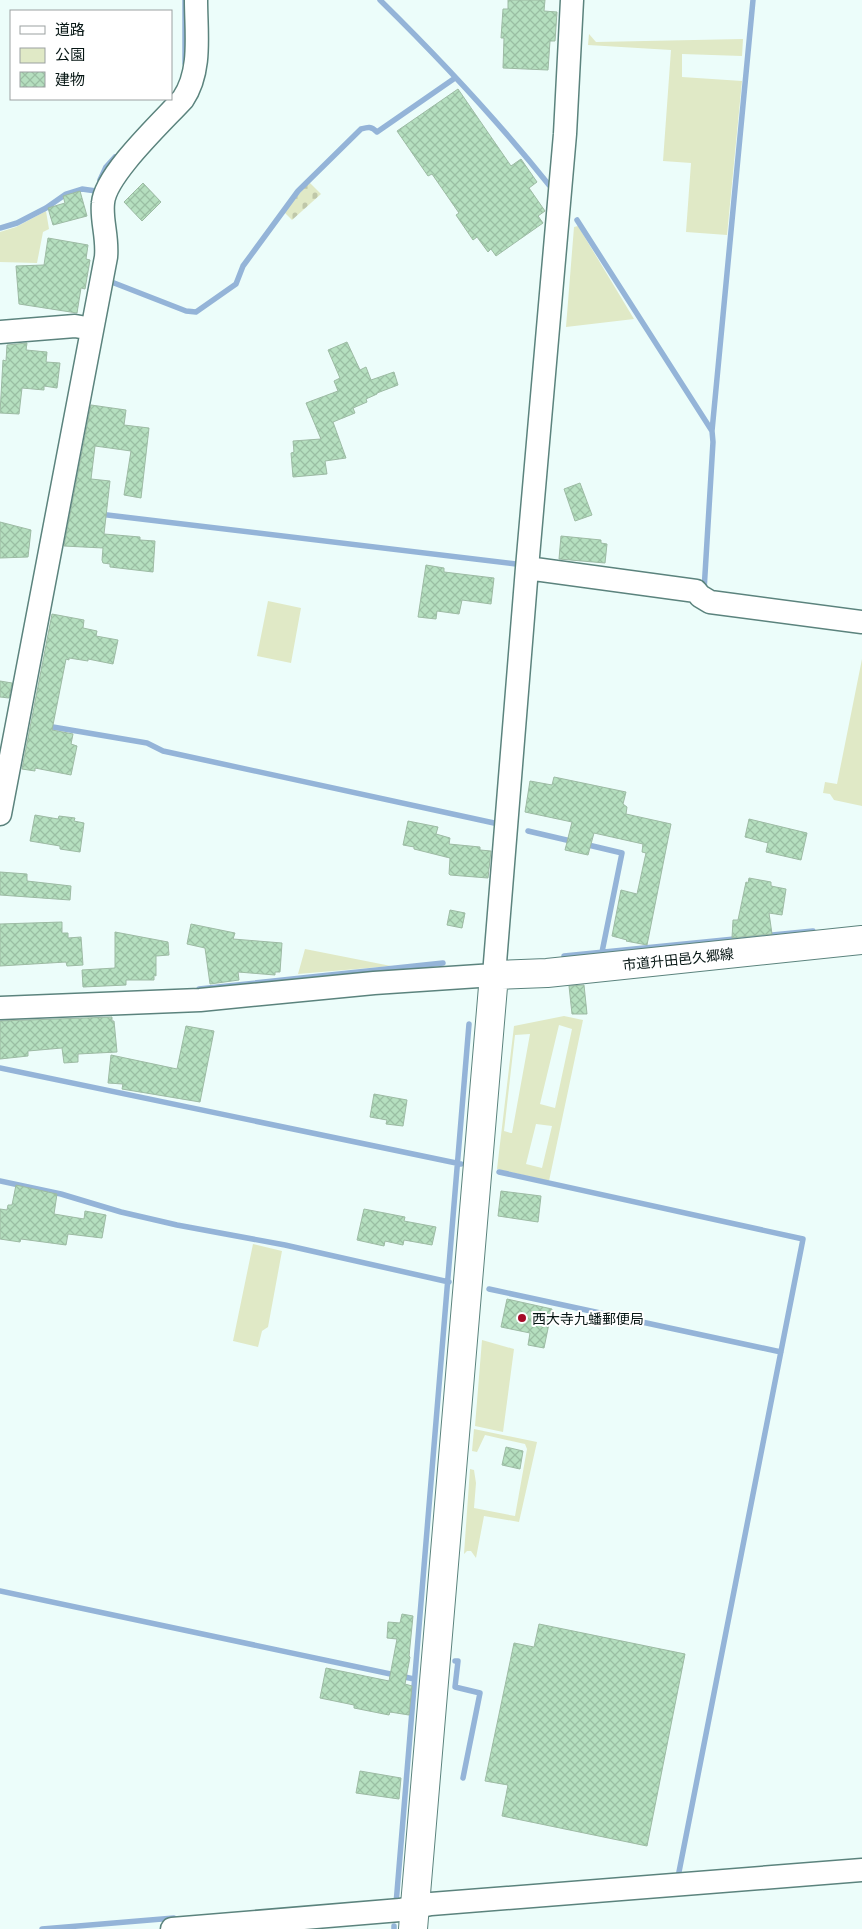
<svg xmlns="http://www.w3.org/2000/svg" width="862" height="1929" viewBox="0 0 862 1929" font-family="Lato,'Noto Sans JP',sans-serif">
	<defs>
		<pattern id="cemetery-stones" width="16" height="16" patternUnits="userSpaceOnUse" patternTransform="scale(1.25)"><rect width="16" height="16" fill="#e0e9c6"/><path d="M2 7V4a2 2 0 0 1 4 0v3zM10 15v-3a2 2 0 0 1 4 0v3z" fill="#bfc7a9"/></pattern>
		<pattern id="building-cross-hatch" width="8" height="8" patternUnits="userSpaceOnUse" patternTransform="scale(1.25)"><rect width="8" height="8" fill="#b5dfbf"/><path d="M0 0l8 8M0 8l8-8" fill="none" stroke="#9abea3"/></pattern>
	</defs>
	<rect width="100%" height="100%" fill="#ecfdfa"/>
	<!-- green -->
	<path fill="#e0e9c6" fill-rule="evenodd" d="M 589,34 L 596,42 L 743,39 L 742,56 L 682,54 L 682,77 L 742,81 L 727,235 L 686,232 L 691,163 L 663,161 L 671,50 L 588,45 Z
		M 46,211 L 49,229 L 43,232 L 37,263 L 0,262 L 0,232 L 16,227 Z
		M 578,226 L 634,319 L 566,327 L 574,227 Z
		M 268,601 L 301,608 L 291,663 L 257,656 Z
		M 862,659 L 862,806 L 834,800 L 830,794 L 823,793 L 825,782 L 837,784 Z
		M 305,949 L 391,966 L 298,974 Z
		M 564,1016 L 583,1020 L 549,1181 L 497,1169 L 514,1026 ZM 559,1025 L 572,1029 L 555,1108 L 540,1104 ZM 530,1034 L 512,1133 L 511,1133 L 504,1131 L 515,1035 ZM 536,1124 L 552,1126 L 542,1168 L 526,1164 Z
		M 253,1244 L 282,1251 L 268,1327 L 262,1331 L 258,1347 L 233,1341 Z
		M 482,1340 L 514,1349 L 503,1432 L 475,1426 Z
		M 474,1429 L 537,1442 L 519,1522 L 484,1516 L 476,1558 L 471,1551 L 467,1551 L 464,1554 L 470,1469 L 474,1470 L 476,1483 L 474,1508 L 515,1516 L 527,1449 L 525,1444 L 485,1435 L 477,1452 L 472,1451 Z"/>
	<!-- cemetery -->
	<path fill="url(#cemetery-stones)" d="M 309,182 L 321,194 L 292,220 L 284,212 Z"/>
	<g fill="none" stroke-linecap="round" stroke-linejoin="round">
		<!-- stream -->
		<path stroke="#94b4d8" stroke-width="5.5" d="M 185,0 L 185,63
			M 380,0 C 439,58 497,120 549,185
			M 100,180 L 106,167 L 115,157
			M 577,220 L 712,431 L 713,442 L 704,591
			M 0,228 L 17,223 L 46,208 L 66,194 L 82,189 L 96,191
			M 109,281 L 186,311 L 196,312 L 236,284 L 243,266 L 298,191 L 361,129 C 368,127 371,126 377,132 L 455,78
			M 712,431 L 753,0
			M 99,514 L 516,564
			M 47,726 L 147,743 L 163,751 L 494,823
			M 528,831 L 575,842
			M 584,844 L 622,853 L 602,952
			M 564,956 L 813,931
			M 199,989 L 443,963
			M 0,1068 L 461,1164
			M 499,1172 L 803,1239 L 678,1877
			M 0,1181 L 61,1194 L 121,1212 L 177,1225 L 285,1245 L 449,1282
			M 489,1289 L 781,1352
			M 0,1591 L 414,1679
			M 455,1661 L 458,1661 L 455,1687 L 480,1693 L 463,1778
			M 396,1904 L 469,1024
			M 42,1929 L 174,1918
			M 394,1929 L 394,1926"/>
	</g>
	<!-- building -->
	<path fill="url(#building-cross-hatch)" stroke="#9dbba4" d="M 508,0 L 545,0 L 544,11 L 557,12 L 555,41 L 550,41 L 548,70 L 503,68 L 504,38 L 501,38 L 503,9 L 508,9 Z
		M 458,89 L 511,166 L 521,159 L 537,182 L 529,188 L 545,211 L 538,216 L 543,223 L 496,256 L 491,249 L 488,252 L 477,237 L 473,240 L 456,215 L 459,213 L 432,174 L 428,176 L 397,131 Z
		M 143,183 L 161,202 L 142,221 L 124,202 Z
		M 80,191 L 87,216 L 53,225 L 48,208 L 65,203 L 63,196 Z
		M 48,238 L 88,245 L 86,259 L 90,260 L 85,289 L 81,288 L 77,313 L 19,304 L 16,266 L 44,265 Z
		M 347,342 L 360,370 L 366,367 L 371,380 L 394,372 L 398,385 L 377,393 L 377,394 L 366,399 L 367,402 L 353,408 L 355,413 L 333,422 L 346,458 L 325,461 L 327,474 L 293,477 L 291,453 L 294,452 L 293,441 L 321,439 L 306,403 L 338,391 L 334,381 L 340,378 L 328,350 Z
		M 27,343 L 26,350 L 47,352 L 46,362 L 60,363 L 57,388 L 44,386 L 44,390 L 22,388 L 19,414 L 0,413 L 3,360 L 6,361 L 7,345 Z
		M 91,405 L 126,410 L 124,425 L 149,428 L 141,498 L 124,495 L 131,451 L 95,446 L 91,479 L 110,481 L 104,534 L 140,537 L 140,540 L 155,541 L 153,572 L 110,567 L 110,564 L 103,563 L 102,560 L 103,548 L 64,546 Z
		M 580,483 L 592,515 L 575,521 L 564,489 Z
		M 0,522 L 31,530 L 28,557 L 0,558 Z
		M 561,536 L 601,540 L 601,543 L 607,544 L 605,563 L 559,559 Z
		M 426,565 L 444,568 L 444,572 L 494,578 L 491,604 L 462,600 L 459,614 L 437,611 L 436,619 L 418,617 Z
		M 52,614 L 84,620 L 83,628 L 97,631 L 96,636 L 118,640 L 113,664 L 88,659 L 88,661 L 69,658 L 69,660 L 66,659 L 52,730 L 73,734 L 71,744 L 77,746 L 71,775 L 35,768 L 35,771 L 22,769 Z
		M 0,681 L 12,683 L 9,698 L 0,697 Z
		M 554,777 L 626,792 L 623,804 L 627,807 L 626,814 L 671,824 L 647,945 L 626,941 L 627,940 L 612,936 L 621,890 L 637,894 L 646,853 L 642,852 L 643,844 L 594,833 L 588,855 L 565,850 L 572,822 L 525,812 L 530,781 L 552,785 Z
		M 35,815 L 58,819 L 59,816 L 75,818 L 74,821 L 84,823 L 80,852 L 60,849 L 60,846 L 30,841 Z
		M 749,819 L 807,833 L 801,860 L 766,852 L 768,843 L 745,837 Z
		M 408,821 L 438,827 L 436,834 L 450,838 L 449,844 L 480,847 L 480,850 L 491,851 L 488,878 L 450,875 L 449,874 L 450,858 L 414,849 L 414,847 L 403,845 Z
		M 0,872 L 27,874 L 27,881 L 71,886 L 70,900 L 0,895 Z
		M 749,878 L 771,882 L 771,886 L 786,889 L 782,915 L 769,913 L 772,934 L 732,938 L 733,920 L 738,920 L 746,882 L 748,883 Z
		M 450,910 L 465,913 L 462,928 L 447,925 Z
		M 62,922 L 62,933 L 68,933 L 68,938 L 81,937 L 83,965 L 67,966 L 66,962 L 0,966 L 0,924 Z
		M 191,924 L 235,933 L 233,939 L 282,943 L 280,972 L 275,972 L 275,975 L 238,972 L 239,980 L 210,984 L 205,948 L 187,944 Z
		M 115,932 L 168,942 L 169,955 L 156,956 L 156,976 L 154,975 L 154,980 L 126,980 L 126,985 L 83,987 L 82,970 L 115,968 Z
		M 584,985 L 587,1014 L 572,1014 L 569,986 Z
		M 112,1017 L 112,1021 L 114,1021 L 117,1052 L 78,1054 L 78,1062 L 64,1063 L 62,1048 L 28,1051 L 28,1056 L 0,1059 L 0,1021 Z
		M 186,1026 L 214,1031 L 200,1102 L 122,1089 L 123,1084 L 108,1083 L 111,1055 L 177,1069 Z
		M 374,1094 L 407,1100 L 403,1126 L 386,1124 L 387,1120 L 370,1117 Z
		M 16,1185 L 57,1194 L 54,1214 L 84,1219 L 85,1211 L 106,1215 L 102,1238 L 68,1234 L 66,1245 L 21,1239 L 20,1242 L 0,1239 L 0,1209 L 7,1210 L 8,1205 L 12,1205 Z
		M 501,1191 L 541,1196 L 538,1222 L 498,1216 Z
		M 364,1209 L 405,1217 L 404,1221 L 436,1227 L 432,1245 L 404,1240 L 403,1245 L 385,1241 L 384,1246 L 357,1240 Z
		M 507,1299 L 552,1309 L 544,1348 L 528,1345 L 530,1333 L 501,1327 Z
		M 506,1447 L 523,1451 L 520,1469 L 502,1465 Z
		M 402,1614 L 413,1616 L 409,1656 L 410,1657 L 405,1684 L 412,1686 L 409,1715 L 390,1712 L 389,1715 L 354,1708 L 354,1705 L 320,1698 L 326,1668 L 389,1681 L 397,1639 L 387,1638 L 388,1622 L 400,1623 Z
		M 539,1624 L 685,1654 L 647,1846 L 502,1816 L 508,1785 L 485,1781 L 514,1643 L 534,1647 Z
		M 360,1771 L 401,1778 L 399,1799 L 356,1793 Z"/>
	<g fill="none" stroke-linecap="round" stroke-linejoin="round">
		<defs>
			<path id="street" d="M 0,332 L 75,326 L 92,329
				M 527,568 L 696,591 L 700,596 L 710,602 L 862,622
				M 0,814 L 106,257 C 108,237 101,220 103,203 C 105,175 162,122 183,99 C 202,71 196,33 196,0
				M 0,1008 L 200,1000 L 374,983 L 494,975 L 527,568 L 565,134 L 572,0
				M 172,1929 L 400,1910 L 431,1904 L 862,1870"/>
			<path id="secondary" d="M 413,1929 L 494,975 L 547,973 L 862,940"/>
		</defs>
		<!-- street casing -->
		<use href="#street" stroke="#5b837d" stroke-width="25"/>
		<!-- secondary casing -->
		<use href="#secondary" stroke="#5b837d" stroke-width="30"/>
		<!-- street -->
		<use href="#street" stroke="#fff" stroke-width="22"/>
		<!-- secondary -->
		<use href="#secondary" stroke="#fff" stroke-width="28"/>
	</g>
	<!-- markers -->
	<circle fill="#a50b28" stroke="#fff" stroke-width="2" cx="522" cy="1318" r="5"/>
	<g text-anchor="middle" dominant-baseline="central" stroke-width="4" stroke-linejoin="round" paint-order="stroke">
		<!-- street labels -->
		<g font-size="14" fill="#051513" stroke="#fff">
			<text transform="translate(678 959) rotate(-6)">市道升田邑久郷線</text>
		</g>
		<!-- poi labels -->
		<g font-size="14" fill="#051513" stroke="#fff" text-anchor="start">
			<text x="532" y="1318">西大寺九蟠郵便局</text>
		</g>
	</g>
	<!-- legend -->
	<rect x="10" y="10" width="162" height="90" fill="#ffffff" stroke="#9ba1a1"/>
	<rect x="20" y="26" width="25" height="8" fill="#ffffff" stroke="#9ba1a1"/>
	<text x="55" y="35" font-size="15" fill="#051513">道路</text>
	<rect x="20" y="48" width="25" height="15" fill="#e0e9c6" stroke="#9ba1a1"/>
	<text x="55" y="60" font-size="15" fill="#051513">公園</text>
	<rect x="20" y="72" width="25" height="15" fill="url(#building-cross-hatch)" stroke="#9ba1a1"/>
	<text x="55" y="85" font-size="15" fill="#051513">建物</text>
</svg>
